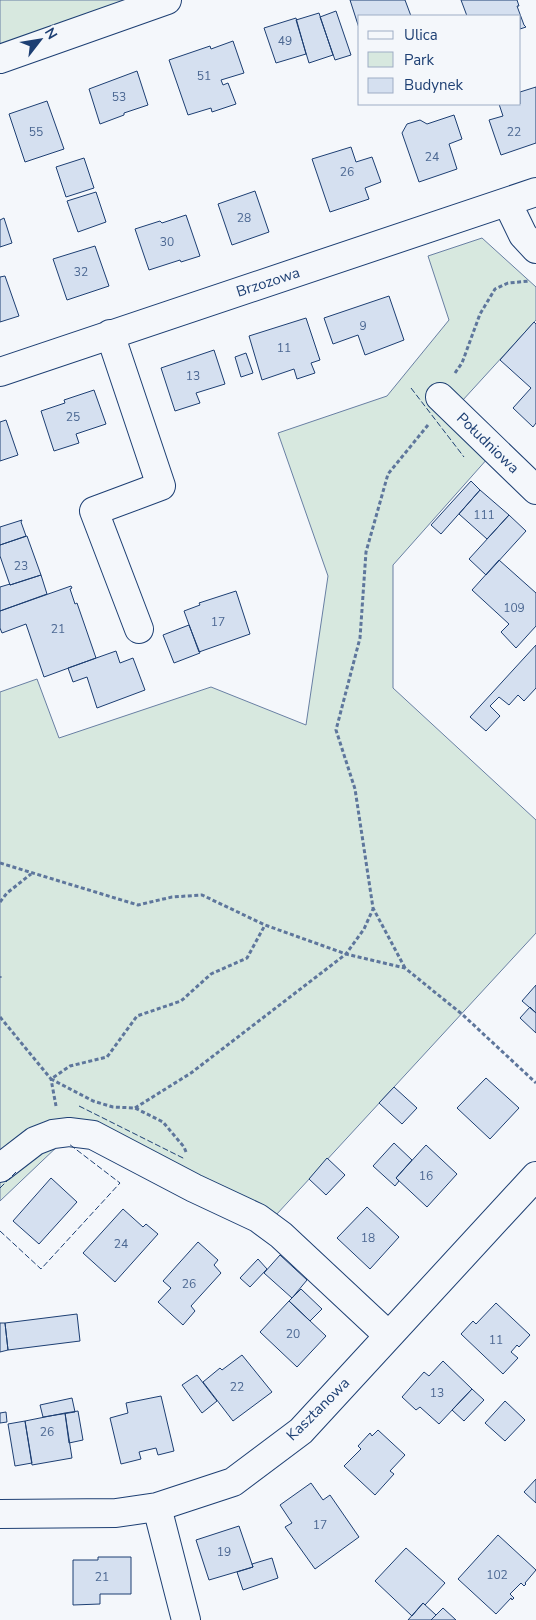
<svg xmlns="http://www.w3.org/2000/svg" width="536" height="1620" viewBox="0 0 536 1620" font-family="'Nunito Sans',sans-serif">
	<rect width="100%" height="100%" fill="#f4f7fb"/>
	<!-- green -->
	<path fill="#d7e8df" stroke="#687fa3" d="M 0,0 L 126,0 L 0,46 Z
		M 482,238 L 536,287 L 536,320 L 462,401 L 504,440 L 393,565 L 393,688 L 536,820 L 536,933 L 276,1215 L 81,1124 L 0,1201 L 0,692 L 37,679 L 59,738 L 211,687 L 306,725 L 328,576 L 278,433 L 387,396 L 449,320 L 428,256 Z"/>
	<!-- building -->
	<path fill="#d5e0f0" stroke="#1d3f73" d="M 350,0 L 405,0 L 411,16 L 360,16 L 360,31 Z
		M 461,0 L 517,0 L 519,6 L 517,6 L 524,25 L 526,27 L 520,29 L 520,16 L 467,16 Z
		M 336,11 L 351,55 L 335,60 L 320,17 Z
		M 319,13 L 333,55 L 309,63 L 296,20 Z
		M 296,18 L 306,54 L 276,63 L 264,28 Z
		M 233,41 L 244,73 L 221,80 L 223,85 L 228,83 L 236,104 L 212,112 L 211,108 L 188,115 L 169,60 L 210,46 L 211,49 Z
		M 137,71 L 148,105 L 124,113 L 124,115 L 100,124 L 89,89 Z
		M 536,87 L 536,143 L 501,155 L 489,120 L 503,116 L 499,104 L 520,104 L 520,92 Z
		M 47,101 L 64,149 L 25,162 L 9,114 Z
		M 454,115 L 462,139 L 449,144 L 457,169 L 419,182 L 402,133 L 407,124 L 420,120 L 427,124 Z
		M 351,147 L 356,162 L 372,157 L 381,182 L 365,188 L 369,199 L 330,212 L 312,159 Z
		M 84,158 L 94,188 L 66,197 L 56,167 Z
		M 255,191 L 269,232 L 232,245 L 218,204 Z
		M 96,192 L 106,222 L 78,232 L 67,201 Z
		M 186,215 L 200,256 L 181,262 L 180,260 L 149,270 L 135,229 L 160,221 L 162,223 Z
		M 4,218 L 12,243 L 0,247 L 0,220 Z
		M 95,246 L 109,286 L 67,300 L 53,259 Z
		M 5,276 L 19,316 L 0,322 L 0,277 Z
		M 389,296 L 404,340 L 365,355 L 358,335 L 333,344 L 324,318 Z
		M 306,318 L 320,360 L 311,363 L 315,373 L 297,379 L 294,369 L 262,380 L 249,336 Z
		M 534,322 L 536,324 L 536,423 L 533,427 L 513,408 L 531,388 L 500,360 Z
		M 214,350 L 225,384 L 196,393 L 200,403 L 175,411 L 161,368 Z
		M 246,353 L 253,373 L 241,377 L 235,357 Z
		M 94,390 L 106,424 L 76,434 L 79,443 L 54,451 L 41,411 L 65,403 L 64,400 Z
		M 6,420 L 18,455 L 0,461 L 0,422 Z
		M 471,481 L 480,490 L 441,534 L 431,525 Z
		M 480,490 L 509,515 L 487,539 L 459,514 Z
		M 509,515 L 526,531 L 486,575 L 469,559 Z
		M 22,520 L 21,522 L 26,536 L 0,545 L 0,527 Z
		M 27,536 L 41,575 L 10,585 L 0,556 L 0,545 Z
		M 499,560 L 536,593 L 536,626 L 516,648 L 501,632 L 509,624 L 472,590 Z
		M 41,575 L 47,594 L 0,611 L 0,587 L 10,584 L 10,585 Z
		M 71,586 L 72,588 L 70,589 L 75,604 L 77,603 L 96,658 L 44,677 L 26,624 L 2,633 L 0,628 L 0,611 Z
		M 236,591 L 250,634 L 199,652 L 184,611 L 200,605 L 199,603 Z
		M 189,625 L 200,653 L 174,663 L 163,635 Z
		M 536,645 L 536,688 L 524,701 L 518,695 L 509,705 L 499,697 L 490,706 L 500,716 L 486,731 L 470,717 Z
		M 116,651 L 120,663 L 133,658 L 145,690 L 97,708 L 87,677 L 73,682 L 68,668 Z
		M 536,985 L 536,1013 L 522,1001 Z
		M 530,1007 L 536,1013 L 536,1033 L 520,1018 Z
		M 486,1078 L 519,1108 L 490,1139 L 457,1108 Z
		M 394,1087 L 417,1108 L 402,1124 L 379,1103 Z
		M 394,1143 L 412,1160 L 396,1178 L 399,1181 L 395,1186 L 373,1166 Z
		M 426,1145 L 457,1174 L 427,1207 L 396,1178 Z
		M 327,1158 L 345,1175 L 326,1195 L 309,1179 Z
		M 51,1178 L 77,1202 L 39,1244 L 13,1221 Z
		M 367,1207 L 399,1237 L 370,1269 L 337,1238 Z
		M 123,1209 L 143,1227 L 146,1224 L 158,1234 L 115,1282 L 83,1253 Z
		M 198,1242 L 218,1260 L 214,1265 L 221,1273 L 191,1306 L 195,1311 L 183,1325 L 158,1302 L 171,1288 L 163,1281 Z
		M 280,1255 L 307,1280 L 292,1298 L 264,1273 Z
		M 258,1259 L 267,1269 L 250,1287 L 240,1278 Z
		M 301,1289 L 322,1309 L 310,1321 L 289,1301 Z
		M 289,1301 L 326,1336 L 297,1367 L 260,1332 Z
		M 496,1303 L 530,1335 L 519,1347 L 517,1345 L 511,1352 L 518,1358 L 503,1374 L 461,1334 L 473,1321 L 476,1324 Z
		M 77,1314 L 80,1341 L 8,1350 L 5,1323 Z
		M 0,1323 L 5,1323 L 8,1350 L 0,1352 Z
		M 242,1355 L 272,1392 L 233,1421 L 203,1382 L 220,1368 L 222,1370 Z
		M 443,1361 L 472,1389 L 439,1424 L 420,1407 L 416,1410 L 402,1397 L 424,1372 L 429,1376 Z
		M 197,1375 L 217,1401 L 202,1413 L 182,1385 Z
		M 472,1389 L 484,1400 L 464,1421 L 452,1410 Z
		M 161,1396 L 174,1451 L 158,1455 L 156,1448 L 139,1452 L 141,1459 L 121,1464 L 110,1418 L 128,1413 L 126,1403 Z
		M 72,1398 L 75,1412 L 43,1417 L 40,1405 Z
		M 505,1401 L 525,1420 L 505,1441 L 485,1423 Z
		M 78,1411 L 83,1440 L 69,1443 L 65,1413 Z
		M 6,1412 L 7,1422 L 0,1423 L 0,1413 Z
		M 65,1413 L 72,1458 L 32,1465 L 25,1421 Z
		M 25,1421 L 32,1463 L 15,1466 L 8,1424 Z
		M 378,1430 L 405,1455 L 390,1471 L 394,1474 L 375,1495 L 344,1466 L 361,1449 L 358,1446 L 370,1433 L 372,1436 Z
		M 536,1479 L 536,1503 L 524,1492 Z
		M 311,1483 L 323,1500 L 330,1495 L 359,1537 L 315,1569 L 285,1527 L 292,1523 L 280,1505 Z
		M 239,1526 L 253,1567 L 209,1580 L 196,1540 Z
		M 498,1535 L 536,1570 L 525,1583 L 526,1584 L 524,1586 L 521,1583 L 510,1594 L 514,1598 L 512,1600 L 511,1598 L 496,1614 L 458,1579 Z
		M 406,1548 L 445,1583 L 425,1605 L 423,1603 L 412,1616 L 375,1581 Z
		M 98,1557 L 131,1557 L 131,1594 L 100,1594 L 100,1604 L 73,1605 L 73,1560 L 98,1560 Z
		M 272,1558 L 278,1578 L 243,1590 L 237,1572 L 253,1567 L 252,1564 Z
		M 423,1603 L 436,1615 L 431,1620 L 408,1620 Z
		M 443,1608 L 456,1620 L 431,1620 Z"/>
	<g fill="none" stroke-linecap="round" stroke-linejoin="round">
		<defs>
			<path id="minor" d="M 0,59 L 167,0
				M 507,202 L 523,235 L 536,249
				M 110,334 L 161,486 L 94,511 L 139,629
				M 0,372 L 536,192
				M 440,397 L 536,490
				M 0,1168 L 35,1141 L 53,1134 L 69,1132 L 93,1135 L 194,1188 L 258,1218 L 281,1235 L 388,1335
				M 157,1507 L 186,1620
				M 0,1514 L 116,1513 L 157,1507 L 233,1482 L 301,1431 L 536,1176"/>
		</defs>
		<!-- minor casing -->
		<use href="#minor" stroke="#1d3f73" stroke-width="30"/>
		<!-- path -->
		<path stroke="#5e769c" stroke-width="3" stroke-dasharray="4 2.5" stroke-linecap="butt" d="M 455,373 L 462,363 L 480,314 L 495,289 L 508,283 L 530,281
			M 0,863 L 138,905 L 172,897 L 202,895 L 265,925 L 346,954 L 405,968 L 463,1015 L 536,1083
			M 0,902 L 7,893 L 31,874
			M 405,968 L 373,908 L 355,789 L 336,730 L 360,638 L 366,552 L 388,474 L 428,425
			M 0,976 L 0,978
			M 0,1017 L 51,1079 L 56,1106
			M 135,1108 L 191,1073 L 346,954 L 364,929 L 373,909
			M 186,1152 L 184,1147 L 163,1122 L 135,1108 L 113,1107 L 93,1101 L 51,1079 L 70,1066 L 107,1057 L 137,1016 L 181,1001 L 211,974 L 247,958 L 265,925"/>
		<!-- minor -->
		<use href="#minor" stroke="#f4f7fb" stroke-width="28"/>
		<!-- fence -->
		<path stroke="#1d3f73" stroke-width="1" stroke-dasharray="6 2.5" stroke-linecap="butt" d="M 411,388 L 464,457
			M 79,1106 L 185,1159
			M 0,1188 L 16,1172
			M 0,1231 L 41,1269 L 120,1183 L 69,1144"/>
	</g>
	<g text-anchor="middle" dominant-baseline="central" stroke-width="4" stroke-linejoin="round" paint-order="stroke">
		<!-- number labels -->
		<g font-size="12" fill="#4b6792">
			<text x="285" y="41">49</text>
			<text x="204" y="76">51</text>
			<text x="119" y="97">53</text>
			<text x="36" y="132">55</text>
			<text x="514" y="132">22</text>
			<text x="432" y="157">24</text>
			<text x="347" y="172">26</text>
			<text x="244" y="218">28</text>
			<text x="167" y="242">30</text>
			<text x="81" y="272">32</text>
			<text x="363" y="326">9</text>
			<text x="284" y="348">11</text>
			<text x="193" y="376">13</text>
			<text x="73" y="417">25</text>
			<text x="484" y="515">111</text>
			<text x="21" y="566">23</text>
			<text x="514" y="608">109</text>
			<text x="218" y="622">17</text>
			<text x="58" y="629">21</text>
			<text x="426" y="1176">16</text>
			<text x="368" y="1238">18</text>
			<text x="121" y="1244">24</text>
			<text x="189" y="1284">26</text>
			<text x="293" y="1334">20</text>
			<text x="496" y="1340">11</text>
			<text x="237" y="1387">22</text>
			<text x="437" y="1393">13</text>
			<text x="47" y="1432">26</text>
			<text x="320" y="1525">17</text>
			<text x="224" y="1552">19</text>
			<text x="497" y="1575">102</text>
			<text x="102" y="1577">21</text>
		</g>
		<!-- street labels -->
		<g font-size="15" fill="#1d3f73" stroke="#f4f7fb">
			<text transform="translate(268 282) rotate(-18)">Brzozowa</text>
			<text transform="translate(488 443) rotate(44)">Południowa</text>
			<text transform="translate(318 1409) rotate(-45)">Kasztanowa</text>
		</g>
	</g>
	<!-- legend -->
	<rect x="358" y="15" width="162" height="90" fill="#f4f7fb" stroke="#9eadc5"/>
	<rect x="368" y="31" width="25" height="8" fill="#f4f7fb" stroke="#9eadc5"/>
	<text x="404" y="40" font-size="15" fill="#1d3f73">Ulica</text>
	<rect x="368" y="52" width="25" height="15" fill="#d7e8df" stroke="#9eadc5"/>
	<text x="404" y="65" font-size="15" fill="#1d3f73">Park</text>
	<rect x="368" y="78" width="25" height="15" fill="#d5e0f0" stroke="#9eadc5"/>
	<text x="404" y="90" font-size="15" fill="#1d3f73">Budynek</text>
	<!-- north arrow -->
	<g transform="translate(40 40) rotate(59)" stroke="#f4f7fb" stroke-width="4" paint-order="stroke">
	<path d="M0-4L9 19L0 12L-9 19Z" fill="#1d3f73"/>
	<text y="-8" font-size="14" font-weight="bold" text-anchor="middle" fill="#1d3f73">N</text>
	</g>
</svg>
